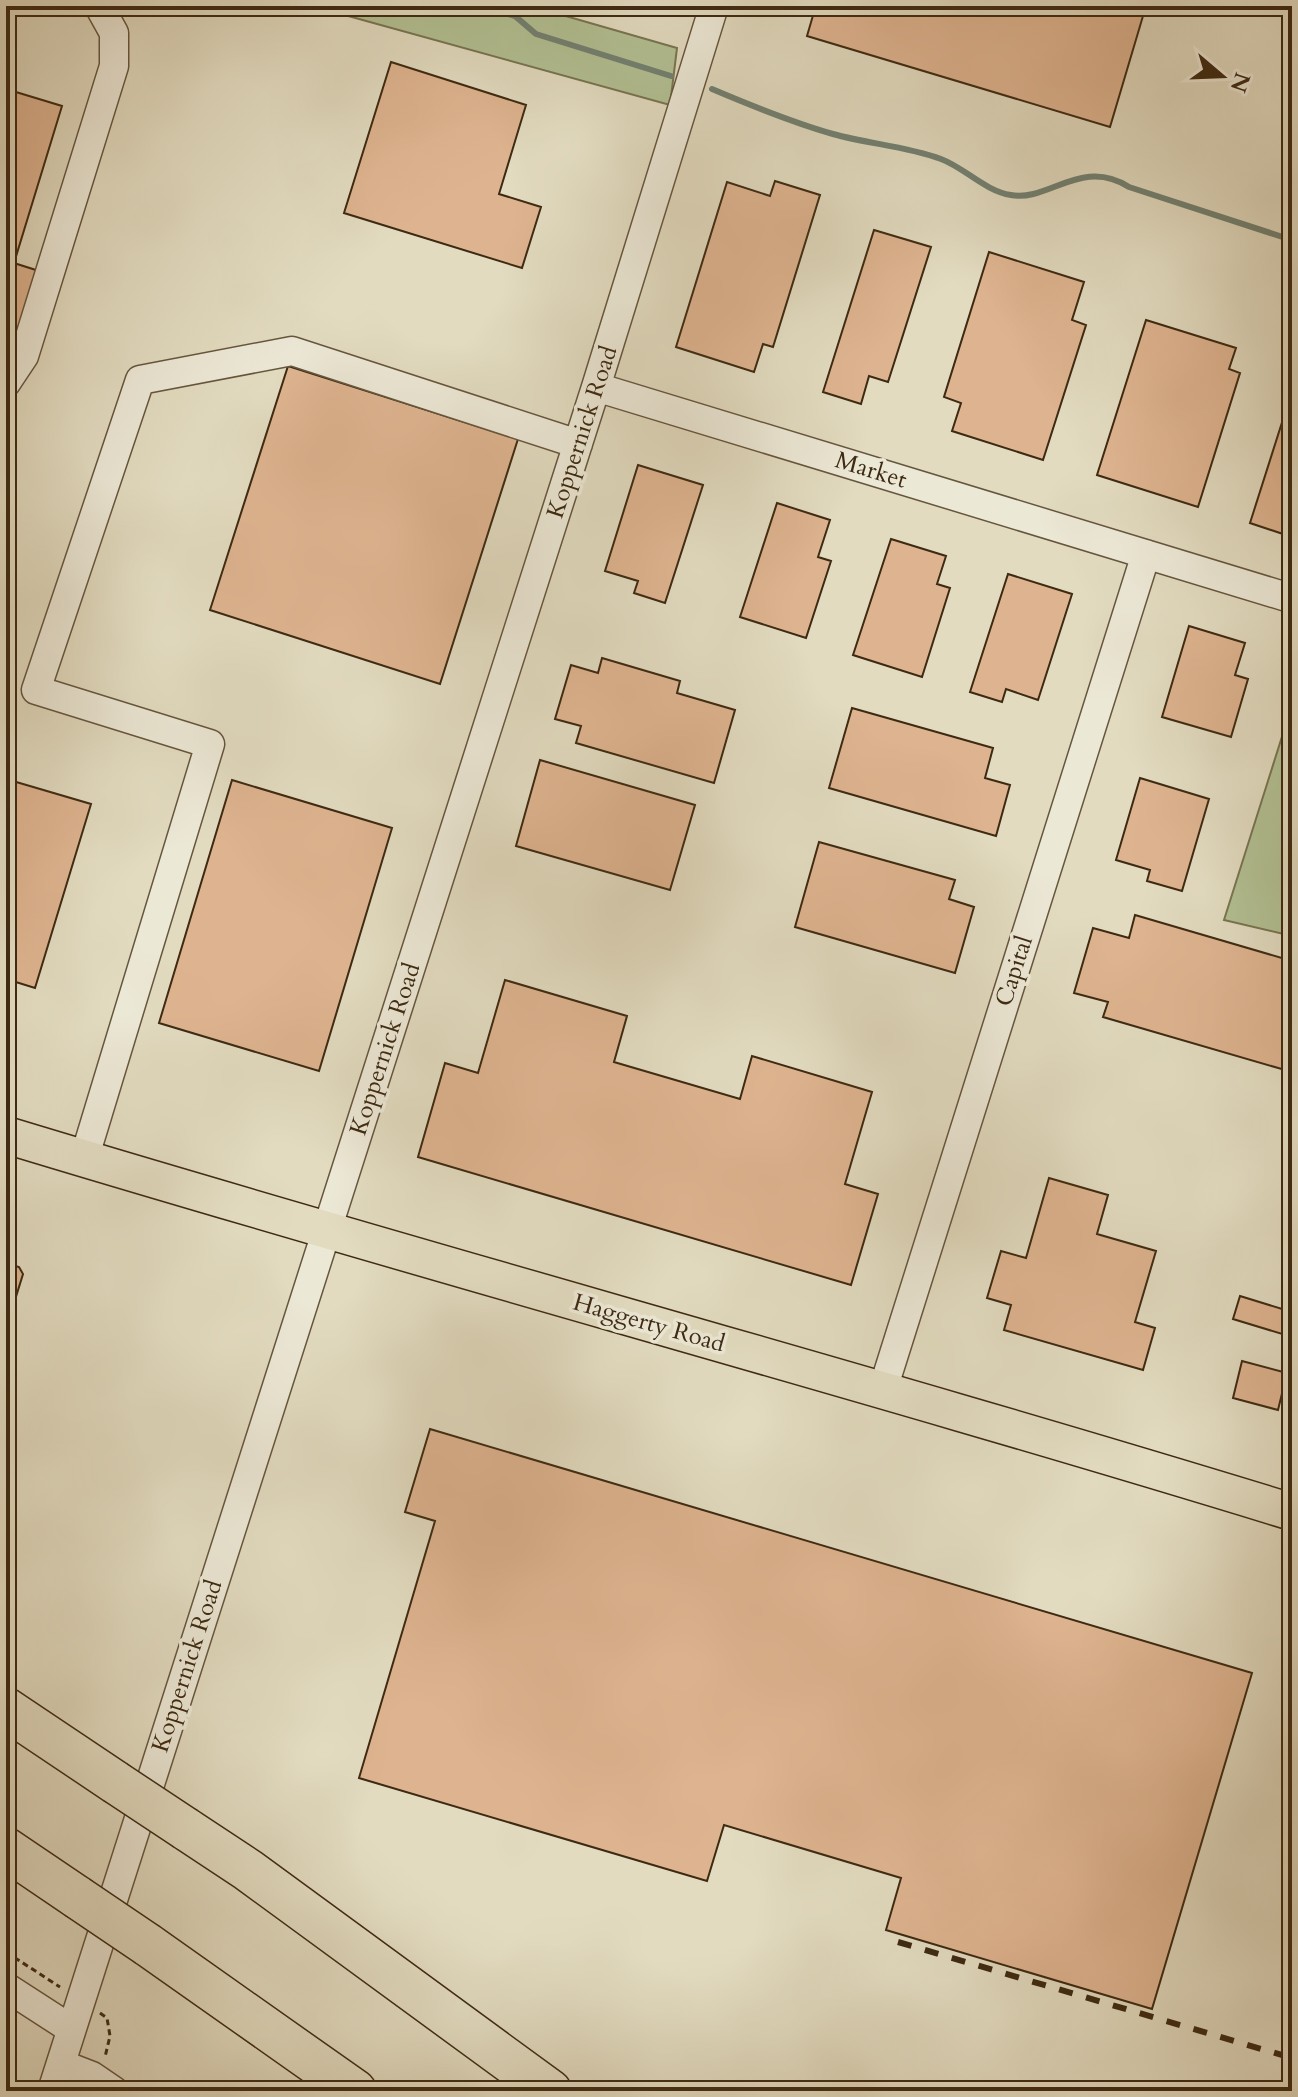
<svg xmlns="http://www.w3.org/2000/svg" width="1298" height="2097" viewBox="0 0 1298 2097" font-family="Cardo,serif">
	<rect width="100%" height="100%" fill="#e2dbc0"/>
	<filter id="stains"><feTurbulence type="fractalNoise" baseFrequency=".0025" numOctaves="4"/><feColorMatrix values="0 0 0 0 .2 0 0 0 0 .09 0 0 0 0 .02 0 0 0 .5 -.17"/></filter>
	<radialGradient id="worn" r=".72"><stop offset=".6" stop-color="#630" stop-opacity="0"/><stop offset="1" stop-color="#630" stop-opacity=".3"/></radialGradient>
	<!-- green -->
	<path fill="#b2c093" stroke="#787552" stroke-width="2" d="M 312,6 L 531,6 L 677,48 L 670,105 Z
		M 1292,705 L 1292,936 L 1224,920 Z"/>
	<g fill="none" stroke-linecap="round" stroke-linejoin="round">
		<!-- stream -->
		<path stroke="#728172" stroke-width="6" d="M 480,6 L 515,16 L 536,34 L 671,76
			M 712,89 C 752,106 791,122 833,134 C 868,144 906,146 941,159 C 965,168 985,191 1011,195 C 1049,202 1081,157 1129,187 L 1292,240"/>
	</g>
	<!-- building -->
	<path fill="#deb490" stroke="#3d2a12" stroke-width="2" d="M 794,6 L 1109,6 L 1143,16 L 1110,127 L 807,36 L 814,12 Z
		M 391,62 L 526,105 L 499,194 L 541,207 L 522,268 L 344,213 Z
		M 6,89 L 62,106 L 14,263 L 39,271 L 18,341 L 6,337 Z
		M 775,181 L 820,195 L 773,347 L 763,344 L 754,372 L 676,347 L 727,182 L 770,196 Z
		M 874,230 L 931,247 L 888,382 L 869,376 L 861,404 L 823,392 Z
		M 989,252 L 1084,282 L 1072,320 L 1086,325 L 1043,460 L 952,431 L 961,403 L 944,397 Z
		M 1146,320 L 1236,348 L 1229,369 L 1240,373 L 1198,507 L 1097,475 Z
		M 288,366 L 518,439 L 440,684 L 210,610 Z
		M 1292,391 L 1292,537 L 1250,523 Z
		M 638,465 L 703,485 L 665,603 L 634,593 L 638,581 L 605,571 Z
		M 777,503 L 830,520 L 818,557 L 831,561 L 806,638 L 740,617 Z
		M 891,539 L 946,556 L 937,584 L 950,588 L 922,677 L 853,655 Z
		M 1008,574 L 1072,594 L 1038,700 L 1006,689 L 1002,702 L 970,692 Z
		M 1189,626 L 1245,643 L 1235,675 L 1248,679 L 1231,737 L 1162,717 Z
		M 602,658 L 680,681 L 677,693 L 735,710 L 714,783 L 576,743 L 581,726 L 555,719 L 571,665 L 598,673 Z
		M 852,708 L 993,748 L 985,778 L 1010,785 L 996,836 L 829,788 Z
		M 540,760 L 695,805 L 670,890 L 516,846 Z
		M 1140,778 L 1209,799 L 1182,891 L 1147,881 L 1150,870 L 1116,860 Z
		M 6,779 L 91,804 L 35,988 L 6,979 Z
		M 232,780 L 392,828 L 319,1071 L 159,1023 Z
		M 819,842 L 955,880 L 949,899 L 974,907 L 955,973 L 795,927 Z
		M 1135,915 L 1292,961 L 1292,1072 L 1103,1017 L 1108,1002 L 1074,993 L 1093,928 L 1129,938 Z
		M 505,980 L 627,1016 L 614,1062 L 740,1099 L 752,1056 L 872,1092 L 845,1184 L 878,1194 L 851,1285 L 418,1157 L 445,1063 L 478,1073 Z
		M 1049,1178 L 1108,1195 L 1097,1234 L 1156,1251 L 1135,1322 L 1155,1328 L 1143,1370 L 1004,1330 L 1011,1305 L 987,1298 L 1001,1251 L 1026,1258 Z
		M 6,1263 L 19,1267 L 23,1274 L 6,1329 Z
		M 1240,1296 L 1292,1312 L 1292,1337 L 1233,1319 Z
		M 1242,1361 L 1287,1373 L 1278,1410 L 1233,1398 Z
		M 430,1429 L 1252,1673 L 1152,2009 L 886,1930 L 901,1878 L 724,1825 L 707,1881 L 359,1778 L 435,1521 L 405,1512 Z"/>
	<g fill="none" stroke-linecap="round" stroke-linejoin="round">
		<defs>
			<path id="minor" d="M 6,383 L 24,356 L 114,66 L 114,33 L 99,6
				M 596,387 L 1290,598
				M 84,1159 L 210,744 L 36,690 L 140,380 L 292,351 L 578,444
				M 883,1389 L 1146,554
				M 6,1987 L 71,2029
				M 61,2064 L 92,2076 L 114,2091
				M 52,2091 L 596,387 L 714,6"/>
			<path id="major" d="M 6,1135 C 434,1265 865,1381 1292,1512"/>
			<path id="highway" d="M 6,1709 L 115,1782
				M 186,1829 L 248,1870 L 550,2091
				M 6,1849 L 77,1897
				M 148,1945 L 355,2091"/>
		</defs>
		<!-- minor casing -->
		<use href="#minor" stroke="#66563e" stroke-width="31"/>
		<!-- major casing -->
		<use href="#major" stroke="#3d2a12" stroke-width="39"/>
		<!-- highway casing -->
		<use href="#highway" stroke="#3d2a12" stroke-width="45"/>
		<!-- path -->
		<path stroke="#3d2a12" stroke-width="3" stroke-dasharray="6 4" stroke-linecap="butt" d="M 6,1952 L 60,1987
			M 100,2013 L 107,2018 L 110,2036 L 105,2057"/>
		<!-- minor -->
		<use href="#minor" stroke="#ece8d6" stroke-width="28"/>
		<!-- major -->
		<use href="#major" stroke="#e2dbc0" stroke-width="36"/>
		<!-- highway -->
		<use href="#highway" stroke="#e2dbc0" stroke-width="42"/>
		<!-- rail -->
		<path stroke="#3d2a12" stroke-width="6" stroke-dasharray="14 14" stroke-linecap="butt" d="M 898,1942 L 1292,2058"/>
		<defs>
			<path id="highway-bridge" d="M 115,1782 L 186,1829
				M 77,1897 L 148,1945"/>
		</defs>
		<!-- highway-bridge casing -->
		<use href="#highway-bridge" stroke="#3d2a12" stroke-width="45" stroke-linecap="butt"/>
		<!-- highway-bridge -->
		<use href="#highway-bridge" stroke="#e2dbc0" stroke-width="42"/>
	</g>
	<g text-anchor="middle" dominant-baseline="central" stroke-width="7" stroke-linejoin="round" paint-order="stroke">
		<!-- street labels -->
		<g font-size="24" fill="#3d2a12" stroke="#ece8d6">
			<text transform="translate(582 432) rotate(-72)">Koppernick Road</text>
			<text transform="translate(871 470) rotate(17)">Market</text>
			<text transform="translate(1014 971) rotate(-72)">Capital</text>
			<text transform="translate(385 1049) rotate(-72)">Koppernick Road</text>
			<text transform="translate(649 1323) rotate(16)">Haggerty Road</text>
			<text transform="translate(187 1666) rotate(-72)">Koppernick Road</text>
		</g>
	</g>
	<!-- margin -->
	<rect width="1298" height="2097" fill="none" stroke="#e2dbc0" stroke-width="32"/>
	<rect x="8" y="8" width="1282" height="2081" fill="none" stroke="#3d2a12" stroke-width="4"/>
	<rect x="16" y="16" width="1266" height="2065" fill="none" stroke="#3d2a12" stroke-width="2"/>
	<!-- north arrow -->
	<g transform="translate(1222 76) rotate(109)" stroke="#ece8d6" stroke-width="6" paint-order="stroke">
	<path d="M0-6L14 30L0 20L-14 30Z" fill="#3d2a12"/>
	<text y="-12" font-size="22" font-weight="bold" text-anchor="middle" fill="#3d2a12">N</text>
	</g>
	<rect width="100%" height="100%" filter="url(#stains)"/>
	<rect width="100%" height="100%" fill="url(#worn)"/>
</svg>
